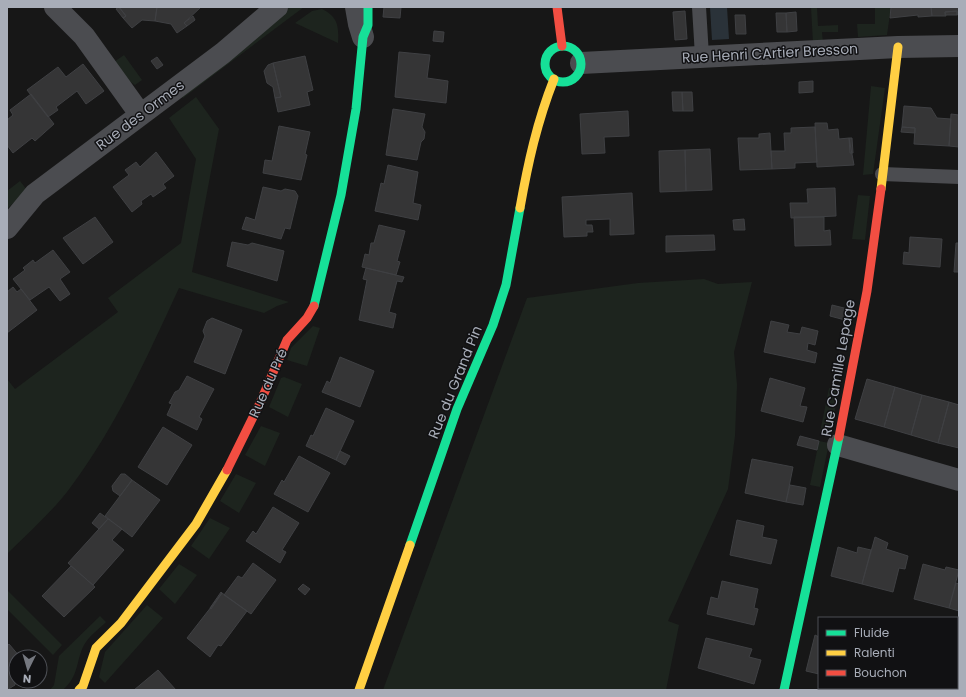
<svg xmlns="http://www.w3.org/2000/svg" width="966" height="697" viewBox="0 0 966 697" font-family="Poppins,sans-serif">
	<rect width="100%" height="100%" fill="#171717"/>
	<!-- green -->
	<path fill="#1d241e" d="M 289,7 L 304,7 L 183,98 L 181,95 L 265,29 Z
		M 811,7 L 817,7 L 818,26 L 838,25 L 838,32 L 822,32 L 823,43 L 813,43 Z
		M 875,7 L 891,7 L 887,35 L 858,37 L 857,24 L 875,24 Z
		M 322,9 C 338,17 339,26 338,43 L 295,23 L 312,11 Z
		M 124,55 L 142,80 L 135,85 L 129,81 L 114,62 Z
		M 871,86 L 885,88 L 873,174 L 863,175 Z
		M 196,97 L 219,129 L 192,272 L 289,302 L 277,306 L 264,313 L 179,288 C 146,359 117,425 70,488 C 52,512 28,533 7,554 L 7,379 L 15,389 L 118,312 L 108,298 L 181,243 L 196,159 L 169,118 Z
		M 20,181 L 27,190 L 7,209 L 7,191 Z
		M 858,195 L 870,196 L 865,240 L 852,239 Z
		M 704,279 L 718,284 L 752,282 L 734,352 L 737,385 L 735,436 L 728,489 L 668,621 L 679,625 L 666,690 L 383,690 L 527,298 L 638,283 Z
		M 313,326 L 320,328 L 307,366 L 287,360 L 291,348 Z
		M 284,377 L 302,384 L 288,417 L 269,407 L 281,378 Z
		M 829,388 L 839,390 L 830,435 L 820,432 Z
		M 261,426 L 280,433 L 265,466 L 245,455 Z
		M 819,441 L 829,443 L 820,487 L 810,485 Z
		M 236,474 L 256,483 L 239,513 L 220,501 Z
		M 210,518 L 230,528 L 209,559 L 191,546 Z
		M 179,564 L 197,575 L 175,604 L 159,589 Z
		M 7,590 L 62,645 L 53,655 L 7,609 Z
		M 147,605 L 163,618 L 105,683 L 99,677 L 105,652 Z
		M 100,616 L 106,622 C 99,629 89,636 84,645 C 75,663 80,674 63,690 L 50,690 L 54,685 L 59,656 Z"/>
	<!-- water -->
	<path fill="#2a3239" d="M 710,7 L 727,7 L 729,39 L 712,40 Z"/>
	<!-- building -->
	<path fill="#353536" stroke="#3f4043" d="M 119,7 L 157,7 L 155,21 L 142,20 L 132,28 L 123,18 L 126,16 Z
		M 119,7 L 126,16 L 123,18 L 116,9 Z
		M 157,7 L 201,7 L 184,23 L 187,26 L 177,33 L 171,24 L 155,21 Z
		M 384,7 L 401,7 L 400,18 L 383,17 Z
		M 891,7 L 931,7 L 932,16 L 918,17 L 918,15 L 890,18 Z
		M 931,7 L 959,7 L 959,14 L 957,15 L 957,11 L 945,12 L 946,16 L 932,16 Z
		M 685,11 L 687,39 L 675,40 L 673,12 Z
		M 957,11 L 957,15 L 945,15 L 945,12 Z
		M 796,12 L 797,31 L 787,32 L 786,13 Z
		M 776,13 L 786,13 L 787,32 L 777,32 Z
		M 735,15 L 745,15 L 746,34 L 736,34 Z
		M 193,16 L 195,20 L 187,26 L 184,23 Z
		M 434,31 L 444,32 L 443,42 L 433,41 Z
		M 399,52 L 430,55 L 427,78 L 448,81 L 446,103 L 395,97 Z
		M 305,56 L 313,90 L 307,92 L 310,105 L 278,112 L 275,98 L 281,97 L 273,63 Z
		M 157,57 L 163,65 L 157,69 L 151,61 Z
		M 273,63 L 281,97 L 275,98 L 273,87 L 267,83 L 264,71 L 268,65 Z
		M 83,64 L 104,91 L 86,104 L 77,91 L 56,107 L 58,110 L 48,117 L 27,90 L 58,67 L 66,77 Z
		M 813,81 L 813,92 L 799,93 L 799,82 Z
		M 672,92 L 682,92 L 683,111 L 673,111 Z
		M 682,92 L 692,92 L 693,111 L 683,111 Z
		M 31,94 L 54,124 L 35,141 L 32,138 L 13,153 L 7,145 L 7,120 L 13,115 L 10,110 Z
		M 904,106 L 931,108 L 937,118 L 951,119 L 949,146 L 914,144 L 915,128 L 902,127 Z
		M 393,109 L 425,114 L 422,127 L 425,132 L 424,139 L 421,142 L 417,160 L 386,155 Z
		M 628,111 L 629,136 L 604,137 L 605,153 L 582,154 L 580,114 Z
		M 951,114 L 959,115 L 959,147 L 949,146 Z
		M 815,123 L 827,123 L 828,130 L 838,129 L 839,139 L 849,138 L 854,165 L 817,167 Z
		M 279,126 L 310,132 L 305,154 L 307,155 L 301,180 L 263,173 L 265,160 L 272,161 Z
		M 815,127 L 817,162 L 795,163 L 795,168 L 772,169 L 771,151 L 785,151 L 784,133 L 791,133 L 791,128 Z
		M 902,127 L 915,128 L 915,133 L 901,132 Z
		M 770,133 L 772,169 L 740,170 L 738,138 L 759,138 L 759,134 Z
		M 849,138 L 852,138 L 853,153 L 850,153 Z
		M 710,149 L 712,190 L 686,191 L 685,150 Z
		M 685,150 L 686,191 L 660,192 L 659,151 Z
		M 156,152 L 174,176 L 163,184 L 166,188 L 153,197 L 151,194 L 141,201 L 142,204 L 132,212 L 113,187 L 129,175 L 125,170 L 136,162 L 140,167 Z
		M 388,165 L 418,172 L 413,203 L 421,205 L 418,220 L 375,211 L 381,183 L 384,184 Z
		M 263,187 L 281,191 L 285,189 L 295,191 L 298,196 L 290,229 L 285,228 L 281,239 L 242,229 L 246,217 L 255,220 Z
		M 835,188 L 836,216 L 791,218 L 790,203 L 808,203 L 807,189 Z
		M 632,193 L 634,234 L 610,235 L 610,219 L 586,220 L 586,225 L 592,225 L 593,232 L 587,232 L 587,236 L 564,237 L 562,197 Z
		M 95,217 L 113,242 L 83,264 L 63,238 Z
		M 794,217 L 824,217 L 824,231 L 830,230 L 831,245 L 795,246 Z
		M 744,219 L 745,230 L 734,230 L 733,220 Z
		M 379,225 L 405,231 L 397,261 L 400,262 L 396,275 L 362,267 L 365,254 L 369,255 L 371,243 L 374,243 Z
		M 714,235 L 715,250 L 666,252 L 666,236 Z
		M 910,237 L 942,239 L 940,267 L 903,264 L 904,252 L 909,253 Z
		M 232,242 L 248,245 L 252,243 L 284,251 L 277,281 L 227,266 Z
		M 956,243 L 959,243 L 959,272 L 954,272 Z
		M 53,250 L 70,272 L 60,279 L 70,294 L 60,301 L 49,287 L 30,300 L 13,279 L 25,270 L 23,268 L 33,260 L 35,263 Z
		M 366,268 L 404,277 L 402,282 L 397,281 L 389,312 L 396,314 L 393,328 L 359,320 L 367,280 L 363,279 Z
		M 13,287 L 17,292 L 21,289 L 37,310 L 7,333 L 7,292 Z
		M 832,305 L 848,309 L 845,320 L 830,316 Z
		M 212,318 L 242,330 L 225,374 L 194,362 L 205,336 L 203,331 L 207,321 Z
		M 771,321 L 789,325 L 787,332 L 800,334 L 802,327 L 818,331 L 815,345 L 808,343 L 807,350 L 817,353 L 815,363 L 764,352 Z
		M 340,357 L 374,371 L 360,407 L 322,392 L 327,381 L 330,383 Z
		M 187,376 L 214,389 L 199,417 L 202,419 L 197,430 L 167,415 L 172,404 L 169,403 L 175,392 L 179,390 Z
		M 770,378 L 805,388 L 800,406 L 807,407 L 803,422 L 761,411 Z
		M 867,379 L 895,387 L 884,427 L 855,419 Z
		M 895,387 L 922,395 L 911,435 L 884,427 Z
		M 922,395 L 949,402 L 938,443 L 911,435 Z
		M 949,402 L 959,405 L 959,448 L 938,443 Z
		M 326,408 L 354,421 L 336,460 L 306,446 L 311,435 L 313,436 Z
		M 163,427 L 192,445 L 167,485 L 138,467 Z
		M 800,436 L 819,441 L 817,450 L 797,445 Z
		M 340,451 L 350,456 L 345,465 L 336,460 Z
		M 299,456 L 330,473 L 308,512 L 274,494 L 282,480 L 284,482 Z
		M 752,459 L 793,467 L 786,502 L 745,493 Z
		M 121,474 L 125,474 L 132,480 L 120,496 L 113,491 L 112,486 Z
		M 132,480 L 160,500 L 132,537 L 105,516 Z
		M 790,485 L 806,488 L 803,505 L 786,502 Z
		M 273,507 L 299,523 L 282,550 L 286,552 L 280,563 L 246,541 L 253,531 L 256,534 Z
		M 100,513 L 108,519 L 99,529 L 92,523 Z
		M 108,519 L 122,529 L 112,540 L 124,550 L 93,585 L 68,563 Z
		M 737,520 L 764,526 L 762,537 L 777,540 L 771,564 L 730,555 Z
		M 875,537 L 888,543 L 886,549 L 908,556 L 905,569 L 899,568 L 893,592 L 862,584 Z
		M 838,547 L 857,553 L 858,547 L 871,550 L 862,584 L 831,576 Z
		M 253,563 L 276,580 L 251,614 L 224,595 L 238,576 L 242,578 Z
		M 923,564 L 945,570 L 946,567 L 959,570 L 949,608 L 914,599 Z
		M 71,566 L 95,587 L 64,617 L 42,596 Z
		M 722,581 L 758,589 L 754,608 L 758,609 L 754,625 L 707,614 L 711,597 L 718,599 Z
		M 956,583 L 959,584 L 959,611 L 949,608 Z
		M 303,584 L 310,589 L 305,595 L 298,589 Z
		M 221,592 L 222,593 L 211,609 L 210,608 Z
		M 222,593 L 247,611 L 221,646 L 218,645 L 210,657 L 187,638 Z
		M 815,635 L 819,637 L 819,674 L 806,671 Z
		M 706,638 L 752,649 L 749,657 L 761,660 L 754,684 L 698,668 Z
		M 9,644 L 20,657 L 24,657 L 16,657 L 15,685 L 7,690 L 7,646 Z
		M 158,670 L 176,690 L 134,690 Z
		M 957,680 L 959,680 L 959,690 L 937,690 L 938,688 L 957,688 Z
		M 901,688 L 938,688 L 937,690 L 901,690 Z"/>
	<g fill="none" stroke-linecap="round" stroke-linejoin="round">
		<!-- lane -->
		<path stroke="#4b4c50" stroke-width="14" d="M 699,7 L 702,56
			M 882,174 L 959,177"/>
		<!-- street -->
		<path stroke="#4b4c50" stroke-width="22" d="M 55,7 L 84,36 L 140,114
			M 356,7 L 359,24 L 363,37
			M 581,63 L 898,47 L 959,46
			M 7,228 L 35,194 L 223,53 L 277,7
			M 838,445 L 959,480"/>
		<!-- fast -->
		<path stroke="#16e098" stroke-width="9" d="M545 64a18 18 0 1 1 36 0a18 18 0 1 1-36 0Z
			M 314,306 L 341,195 L 356,109 L 363,37 L 368,25 L 368,7
			M 410,545 L 457,409 L 493,325 L 506,285 L 520,208
			M 784,690 L 839,437"/>
		<!-- slow -->
		<path stroke="#ffcf43" stroke-width="9" d="M 881,189 L 898,47
			M 520,208 C 528,163 537,122 554,79
			M 79,690 L 83,686 L 96,648 L 121,623 L 196,524 L 227,470
			M 359,690 L 410,545"/>
		<!-- jam -->
		<path stroke="#f24e42" stroke-width="9" d="M 557,7 L 562,46
			M 839,437 L 867,291 L 881,189
			M 227,470 L 260,403 L 287,340 L 307,318 L 314,306"/>
	</g>
	<g text-anchor="middle" dominant-baseline="central" stroke-width="3" stroke-linejoin="round" paint-order="stroke">
		<!-- street labels -->
		<g font-size="14" fill="#a8adb8" stroke="#111113">
			<text transform="translate(770 53) rotate(-3)">Rue Henri CArtier Bresson</text>
			<text transform="translate(140 115) rotate(-37)">Rue des Ormes</text>
			<text transform="translate(838 368) rotate(-80)">Rue Camille Lepage</text>
			<text transform="translate(455 382) rotate(-68)">Rue du Grand Pin</text>
			<text transform="translate(268 383) rotate(-66)">Rue du Pré</text>
		</g>
	</g>
	<!-- border -->
	<rect width="966" height="697" fill="none" stroke="#a8adb8" stroke-width="16"/>
	<!-- legend -->
	<rect x="818" y="617" width="140" height="72" fill="#111113" stroke="#4d4f55"/>
	<rect x="826" y="630" width="20" height="6" fill="#16e098" stroke="#4d4f55"/>
	<text x="854" y="637" font-size="12" fill="#a8adb8">Fluide</text>
	<rect x="826" y="650" width="20" height="6" fill="#ffcf43" stroke="#4d4f55"/>
	<text x="854" y="657" font-size="12" fill="#a8adb8">Ralenti</text>
	<rect x="826" y="670" width="20" height="6" fill="#f24e42" stroke="#4d4f55"/>
	<text x="854" y="677" font-size="12" fill="#a8adb8">Bouchon</text>
	<!-- north arrow -->
	<g transform="translate(28 669) rotate(185)"><circle r="19" fill="#111113" stroke="#4d4f55"/>
	<path d="M0-3L7 15L0 10L-7 15Z" fill="#757880"/>
	<text y="-6" font-size="11" font-weight="bold" text-anchor="middle" fill="#a8adb8">N</text>
	</g>
</svg>
